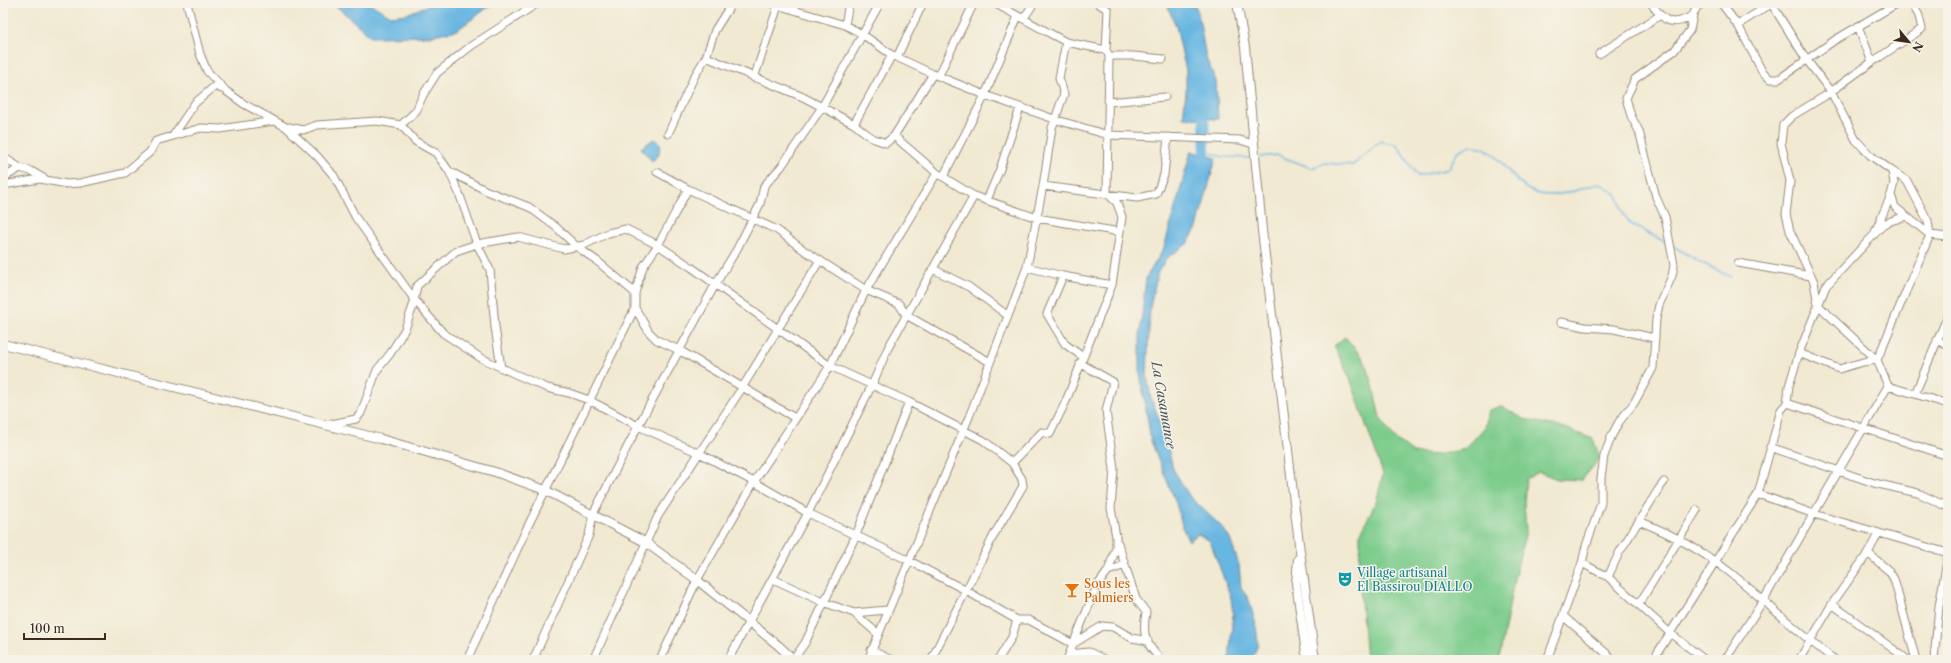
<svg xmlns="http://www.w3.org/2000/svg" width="1951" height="663" viewBox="0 0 1951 663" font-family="'Libre Caslon Text',serif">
	<rect width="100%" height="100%" fill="#f7f3e8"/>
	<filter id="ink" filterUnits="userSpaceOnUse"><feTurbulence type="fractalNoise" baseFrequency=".025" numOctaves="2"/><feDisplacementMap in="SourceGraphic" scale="8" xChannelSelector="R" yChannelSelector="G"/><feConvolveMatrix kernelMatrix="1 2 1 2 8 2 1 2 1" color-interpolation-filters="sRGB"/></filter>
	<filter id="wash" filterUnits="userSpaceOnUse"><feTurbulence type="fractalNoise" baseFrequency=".012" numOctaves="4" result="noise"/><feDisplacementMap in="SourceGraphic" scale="16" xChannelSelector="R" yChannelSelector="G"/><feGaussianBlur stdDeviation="0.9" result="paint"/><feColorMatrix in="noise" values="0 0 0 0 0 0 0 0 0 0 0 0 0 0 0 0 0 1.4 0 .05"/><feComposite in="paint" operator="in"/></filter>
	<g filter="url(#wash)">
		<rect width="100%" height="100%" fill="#f1e9d2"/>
		<!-- green -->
		<path fill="#7dcc8c" stroke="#5c7b55" d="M 1345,337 L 1363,358 L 1372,381 L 1380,418 L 1394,438 L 1413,453 L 1437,455 L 1465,449 L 1485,427 L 1489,410 L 1501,406 L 1524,419 L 1564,428 L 1593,439 L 1600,458 L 1582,480 L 1557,479 L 1539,472 L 1526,479 L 1524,503 L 1526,531 L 1515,575 L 1499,660 L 1366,660 L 1359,577 L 1360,535 L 1377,499 L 1383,474 L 1351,381 L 1334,346 Z"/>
		<!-- water -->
		<path fill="#68b6e2" stroke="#527080" d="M 333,3 L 369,3 L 391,16 L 407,14 L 433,3 L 494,3 L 457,30 L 429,36 L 371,37 Z
			M 1166,3 L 1194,3 L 1198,12 L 1206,58 L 1216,81 L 1218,119 L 1183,118 L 1186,91 L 1186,71 L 1176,26 Z
			M 654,139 L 658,141 L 661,146 L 658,156 L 652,161 L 641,148 Z
			M 1191,151 L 1216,158 L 1197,228 L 1187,244 L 1167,258 L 1158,272 L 1150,307 L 1147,375 L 1151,399 L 1165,433 L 1173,469 L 1190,497 L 1223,528 L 1230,539 L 1239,565 L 1241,587 L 1249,600 L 1256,625 L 1258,644 L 1252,660 L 1229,660 L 1233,614 L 1231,598 L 1210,541 L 1198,534 L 1189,541 L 1183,529 L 1176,503 L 1151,441 L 1140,373 L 1140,333 L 1146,278 L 1164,248 Z"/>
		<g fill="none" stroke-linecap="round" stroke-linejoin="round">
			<!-- stream -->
			<path stroke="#68b6e2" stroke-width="1.5" d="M 1205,151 L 1223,157 L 1250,158
				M 1260,157 L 1277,155 L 1312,168 L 1325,163 L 1353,165 L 1380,141 L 1397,145 L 1418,176 L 1448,169 L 1458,151 C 1463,149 1470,145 1475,146 C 1499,148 1509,179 1529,190 C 1549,202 1580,189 1600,183 L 1617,195 L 1624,215 L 1631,224 L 1667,243
				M 1673,246 L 1698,261 L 1731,277"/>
			<!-- river -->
			<path stroke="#68b6e2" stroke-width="10" d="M 1203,168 L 1205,163 L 1204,106"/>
		</g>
	</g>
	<g filter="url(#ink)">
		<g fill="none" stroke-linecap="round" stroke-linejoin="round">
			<defs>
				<path id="minor" d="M 187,3 L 200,54 L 207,71 L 226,91 L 244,104 L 286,127 L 317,156 L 334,176 L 356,218 L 414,299 L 443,333 L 481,358 L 515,374 L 547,388 L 569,393 L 589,400 L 638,426 L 699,453 L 754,482 L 808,513 L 908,560 L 965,590 L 1017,620
					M 770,3 L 845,25 L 862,34 L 892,55 L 933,74 L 985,95 L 1057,120 L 1108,135 L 1240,140 L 1253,144
					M 994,3 L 1066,42 L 1106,50
					M 1098,3 L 1108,10 L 1106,50 L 1108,54
					M 1651,3 C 1664,22 1672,28 1693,15
					M 1721,3 L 1739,27
					M 1771,3 L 1806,59 L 1831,92 L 1856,140 L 1870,155 L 1892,171 L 1894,183 L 1891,195 L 1895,207 L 1930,235 L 1948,237
					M 1771,4 L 1742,22 L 1739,27 L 1762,71 L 1770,79 L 1779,79 L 1835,40 L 1898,3
					M 1024,18 L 1034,3
					M 845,25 L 849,3
					M 1858,26 L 1872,62
					M 1599,54 L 1659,16
					M 706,57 L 803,97 L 854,124 L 872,138 L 886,143 L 894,136 L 933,74
					M 897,57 L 923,3
					M 939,75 L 974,3
					M 754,78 L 779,3
					M 1108,102 L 1165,97
					M 854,124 L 892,55
					M 401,125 L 415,141 L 436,153 L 449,171 L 459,193 L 477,244 L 490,270 L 495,327 L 501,368
					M 289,127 L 303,130 L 317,125 L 377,121 L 401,125 L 416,111 L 423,95 L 437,73 L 471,46 L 538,3
					M 668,134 L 694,77 L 706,57 L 715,30 L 732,3
					M 173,136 L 195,103 L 215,86 L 222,89
					M 894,136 L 937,173 L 974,196 L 1037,218 L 1120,232
					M 3,157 L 20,168 L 31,171 L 45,179
					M 449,171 L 487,191 L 529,207 L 556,227 L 576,246 L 597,261 L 635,293
					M 1892,171 L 1907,181 L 1928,221 L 1930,235 L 1877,360 L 1888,386 L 1948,404
					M 657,172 L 688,189 L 777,230 L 805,251 L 866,290 L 899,304 L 906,315 L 990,362
					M 943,177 L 985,95 L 1018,16
					M 3,178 L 20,168
					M 3,185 L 40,179 L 67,184 L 80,183 L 125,173 L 150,152 L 156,141 L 201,128 L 220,129 L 274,121
					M 1043,186 L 1137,198 L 1156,194 L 1164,175 L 1168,137
					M 987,200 L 1000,169 L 1020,108
					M 1875,232 L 1891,195
					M 1738,263 L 1811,276
					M 1027,267 L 1063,276 L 1112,285
					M 933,269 L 969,287 L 1007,315
					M 1063,276 L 1047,314 L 1065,344 L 1083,357
					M 635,308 L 649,332 L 657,340 L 679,350 L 795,418
					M 1561,322 L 1585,327 L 1614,329 L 1654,338
					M 1937,340 L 1948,346
					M 1799,353 L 1839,369 L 1863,362 L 1877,360
					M 1877,360 L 1818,305 L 1814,282 L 1790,231 L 1786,214 L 1790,181 L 1781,143 L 1783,125 L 1792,116 L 1825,96 L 1872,62 L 1922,29 L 1919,16 L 1912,3
					M 1915,394 L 1948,315
					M 1787,403 L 1948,456
					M 326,425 L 356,419 L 361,413 L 377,370 L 390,354 L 405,329 L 413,306 L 417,286 L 456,251 L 477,244 L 518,237 L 564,249 L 584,245 L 608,233 L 626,229 L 658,245 L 691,267 L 830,366 L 909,402 L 983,440 L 1012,463 L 1022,479 L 1023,486 L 995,533 L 931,660
					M 1770,447 L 1874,483 L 1918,493 L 1948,507
					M 1012,463 L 1042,432 L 1050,434 L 1066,401 L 1112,285 L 1122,217 L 1117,203 L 1107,193 L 1109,56 L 1134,56 L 1163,59
					M 1758,494 L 1814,514 L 1948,553
					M 1639,521 C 1672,534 1704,552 1732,574 C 1767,602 1799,634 1835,660
					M 1118,543 L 1125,565
					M 1868,553 L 1889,571 L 1894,579 L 1916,660
					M 1582,563 L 1608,577 L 1670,633 L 1705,660
					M 1108,571 L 1125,565 L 1136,599 L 1146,612 C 1142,635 1145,643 1161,660
					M 1608,577 L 1619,553 L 1658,490 L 1664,482
					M 773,579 L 823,602 L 854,613 L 878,634
					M 1639,604 L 1697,510
					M 1832,604 L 1908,660
					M 854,613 L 887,610
					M 1563,616 L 1614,660
					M 1073,644 L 1097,586 L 1108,571 L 1116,548 L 1116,537 L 1111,508 L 1114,469 L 1106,411 L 1113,382 L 1080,363
					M 1073,644 L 1102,626 L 1113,627 L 1132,638 L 1148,641
					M 871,650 L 891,660
					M 1070,654 L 1089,652 L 1105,660
					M 467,660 L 526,530 L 635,308 L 635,293 L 643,267 L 658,245 L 688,189
					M 533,660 L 589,535 L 593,514 L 638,426 L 715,285 L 737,249 L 760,204 L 764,186 L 781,167 L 822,107 L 880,3
					M 593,660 L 658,516 L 742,388 L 820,260
					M 660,660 L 697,580 L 754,482 L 830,366 L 866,290 L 937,173
					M 728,660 L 808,513 L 872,385 L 888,348 L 974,196
					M 793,660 L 805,643 L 856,535 L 909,402
					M 868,660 L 969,417 L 1027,267 L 1043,186 L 1052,128 L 1064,94 L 1059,78 L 1066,42
					M 998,660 L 1012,637 L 1017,620 L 1029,620 L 1073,644 L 1067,660
					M 1547,660 L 1582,563 L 1586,546 L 1601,503 L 1601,478 L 1604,456 L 1612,435 L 1619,422 L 1634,403 L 1653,368 L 1656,319 L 1659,305 L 1672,276 L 1674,265 L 1665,217 L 1656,197 L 1639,131 L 1631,116 L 1626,98 L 1635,79 L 1674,51 L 1690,30 L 1693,15 L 1697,7 L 1703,3
					M 1653,660 L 1758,494 L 1781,410 L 1787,403 L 1789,386 L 1799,353 L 1826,286 L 1885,223 L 1906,216
					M 1725,660 L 1763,601 L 1888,386
					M 1799,660 L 1832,604 L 1868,553 L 1878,534
					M 1934,660 L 1939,606 L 1948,555"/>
				<path id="major" d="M 1237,3 L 1245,47 L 1262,230 L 1299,544 L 1315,660
					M 3,344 L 381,439 L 495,472 L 545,490 L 645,542 L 697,580 L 779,646 L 794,660
					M 1298,559 L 1296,583 L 1307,660"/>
			</defs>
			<!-- minor casing -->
			<use href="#minor" stroke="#968a78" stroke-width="9"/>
			<!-- major casing -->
			<use href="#major" stroke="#968a78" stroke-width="10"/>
			<!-- minor -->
			<use href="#minor" stroke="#fff" stroke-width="7"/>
			<!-- major -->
			<use href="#major" stroke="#fff" stroke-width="8"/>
		</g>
	</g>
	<!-- icons -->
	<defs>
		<symbol id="theatre-bare" viewBox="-9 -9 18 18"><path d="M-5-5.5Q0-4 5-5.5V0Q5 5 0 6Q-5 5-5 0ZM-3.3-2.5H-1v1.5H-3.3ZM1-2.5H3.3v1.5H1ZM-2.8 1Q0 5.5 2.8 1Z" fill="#0f9aa8" stroke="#f7f3e8" stroke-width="2.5" paint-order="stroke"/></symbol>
		<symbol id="bar-bare" viewBox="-9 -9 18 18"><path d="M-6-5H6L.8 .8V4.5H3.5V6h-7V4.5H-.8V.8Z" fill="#e8710a" stroke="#f7f3e8" stroke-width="2.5" paint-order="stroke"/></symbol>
	</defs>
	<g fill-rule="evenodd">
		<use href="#theatre-bare" x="1334" y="568" width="22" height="22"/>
		<use href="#bar-bare" x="1061" y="579" width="22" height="22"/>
	</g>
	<g text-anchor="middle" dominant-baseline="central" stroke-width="3" stroke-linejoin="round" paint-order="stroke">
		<!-- culture labels -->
		<g font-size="12" fill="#0d838f" stroke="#f7f3e8" text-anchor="start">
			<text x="1357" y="572">Village artisanal<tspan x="1357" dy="14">El Bassirou DIALLO</tspan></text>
		</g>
		<!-- food labels -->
		<g font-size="12" fill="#c56008" stroke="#f7f3e8" text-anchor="start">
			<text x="1084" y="583">Sous les<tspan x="1084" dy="14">Palmiers</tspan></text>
		</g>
		<!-- water labels -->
		<g font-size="13" font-style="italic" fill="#485459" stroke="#f7f3e8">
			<text transform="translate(1164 405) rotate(80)">La Casamance</text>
		</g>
	</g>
	<!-- margin -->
	<rect width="1951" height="663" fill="none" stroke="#f7f3e8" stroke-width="16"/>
	<!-- north arrow -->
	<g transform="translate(1909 42) rotate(119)" stroke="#f7f3e8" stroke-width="3" paint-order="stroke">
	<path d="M0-3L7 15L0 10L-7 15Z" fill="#3b2a1e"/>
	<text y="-6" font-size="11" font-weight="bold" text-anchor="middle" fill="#3b2a1e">N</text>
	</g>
	<!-- scale -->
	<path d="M24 633v6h81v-6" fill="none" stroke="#3b2a1e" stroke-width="2"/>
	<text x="30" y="633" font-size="12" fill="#3b2a1e" stroke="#f7f3e8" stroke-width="3" paint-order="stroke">100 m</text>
</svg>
